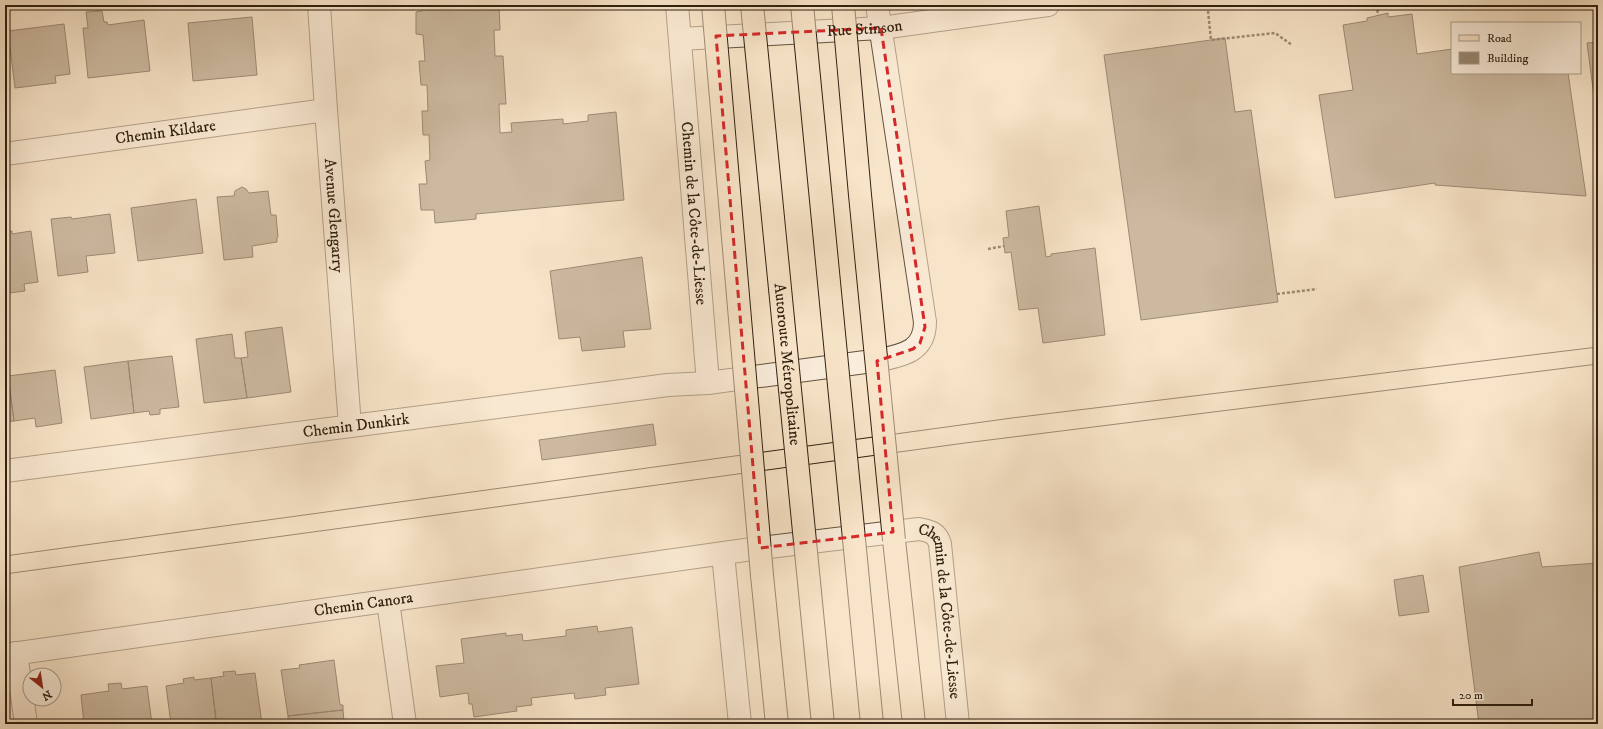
<svg xmlns="http://www.w3.org/2000/svg" width="1603" height="729" viewBox="0 0 1603 729" font-family="'IM FELL DW Pica',serif">
	<rect width="100%" height="100%" fill="#f8e4c8"/>
	<filter id="stains"><feTurbulence type="fractalNoise" baseFrequency=".005" numOctaves="4"/><feColorMatrix values="0 0 0 0 .2 0 0 0 0 .09 0 0 0 0 .02 0 0 0 .5 -.17"/></filter>
	<radialGradient id="worn" r=".72"><stop offset=".6" stop-color="#630" stop-opacity="0"/><stop offset="1" stop-color="#630" stop-opacity=".3"/></radialGradient>
	<!-- building -->
	<path fill="#988670" stroke="#2f2010" d="M 421,5 L 499,5 L 500,30 L 494,30 L 495,56 L 503,56 L 506,104 L 499,104 L 500,133 L 512,132 L 511,123 L 563,119 L 563,124 L 588,121 L 588,115 L 616,112 L 624,200 L 476,214 L 476,219 L 435,223 L 434,210 L 421,210 L 419,184 L 427,184 L 425,161 L 430,160 L 429,135 L 423,135 L 422,111 L 428,111 L 427,85 L 421,85 L 419,61 L 425,61 L 423,35 L 416,34 L 416,12 L 422,11 Z
		M 102,11 L 104,22 L 107,22 L 108,25 L 144,20 L 150,71 L 88,78 L 83,28 L 88,28 L 86,12 Z
		M 1388,13 L 1388,17 L 1412,14 L 1417,54 L 1452,49 L 1452,73 L 1568,73 L 1586,196 L 1435,185 L 1435,183 L 1335,198 L 1319,95 L 1353,90 L 1343,25 L 1367,21 L 1367,18 Z
		M 252,17 L 257,75 L 193,81 L 188,23 Z
		M 64,24 L 70,74 L 55,76 L 56,83 L 15,88 L 8,31 Z
		M 1225,38 L 1235,112 L 1251,110 L 1278,302 L 1141,320 L 1104,55 Z
		M 1598,42 L 1598,127 L 1587,43 Z
		M 242,187 L 246,189 L 249,193 L 268,191 L 271,215 L 276,215 L 278,237 L 277,237 L 277,242 L 252,246 L 253,257 L 224,260 L 217,197 L 234,196 L 235,191 Z
		M 196,199 L 203,253 L 138,261 L 131,208 Z
		M 1039,206 L 1046,257 L 1051,256 L 1051,254 L 1095,248 L 1105,335 L 1043,343 L 1038,308 L 1019,310 L 1011,252 L 1005,253 L 1003,238 L 1009,237 L 1006,211 Z
		M 110,214 L 115,253 L 86,256 L 88,272 L 58,276 L 51,219 L 71,217 L 72,219 Z
		M 12,231 L 12,234 L 31,231 L 38,282 L 24,284 L 25,291 L 9,293 L 8,286 L 5,287 L 5,232 Z
		M 642,257 L 651,329 L 623,331 L 625,347 L 582,351 L 580,337 L 559,339 L 550,271 Z
		M 282,327 L 291,392 L 247,398 L 241,358 L 248,357 L 245,332 Z
		M 232,334 L 235,358 L 241,358 L 247,398 L 204,403 L 196,339 Z
		M 172,356 L 179,407 L 160,409 L 160,414 L 150,415 L 149,411 L 134,413 L 128,361 Z
		M 128,361 L 134,413 L 91,419 L 84,367 Z
		M 55,370 L 62,423 L 36,427 L 35,418 L 14,421 L 8,376 Z
		M 8,376 L 14,421 L 5,422 L 5,377 Z
		M 653,424 L 656,445 L 542,460 L 539,440 Z
		M 1539,552 L 1542,567 L 1598,563 L 1598,724 L 1479,724 L 1459,567 Z
		M 1423,575 L 1429,612 L 1399,616 L 1394,580 Z
		M 597,626 L 598,632 L 632,627 L 639,684 L 605,688 L 606,695 L 575,699 L 574,693 L 531,698 L 532,705 L 516,707 L 517,711 L 474,717 L 472,704 L 469,704 L 468,693 L 440,697 L 436,666 L 464,663 L 461,639 L 506,633 L 506,636 L 522,634 L 523,641 L 566,636 L 566,630 Z
		M 334,660 L 340,705 L 343,705 L 343,710 L 288,716 L 281,670 L 300,668 L 299,665 Z
		M 235,671 L 236,675 L 255,673 L 262,724 L 224,724 L 223,719 L 216,720 L 211,678 L 224,676 L 223,672 Z
		M 194,677 L 194,680 L 211,678 L 216,720 L 210,721 L 210,724 L 171,724 L 166,686 L 184,683 L 183,679 Z
		M 121,683 L 122,689 L 147,686 L 152,724 L 84,724 L 81,695 L 109,691 L 108,684 Z
		M 343,710 L 344,721 L 351,720 L 352,724 L 288,724 L 288,716 Z"/>
	<g fill="none" stroke-linecap="round" stroke-linejoin="round">
		<defs>
			<g id="minor">
				<path id="s1" d="M 319,5 L 326,110 L 350,426"/>
				<path id="s2" d="M 677,5 L 708,383"/>
				<path id="s3" d="M 680,39 L 881,28 L 1048,5"/>
				<path id="s4" d="M 5,154 L 326,110"/>
				<path id="s5" d="M 5,471 L 668,385 L 708,383 L 880,360 C 905,355 925,350 925,322 L 877,5"/>
				<path d="M 723,554 L 740,724"/>
				<path d="M 388,601 L 405,724"/>
				<path d="M 16,653 L 26,724"/>
				<path id="s6" d="M 5,655 L 752,549 L 919,529 C 930,531 937,533 940,544 L 958,724"/>
			</g>
			<path id="major" d="M 894,540 L 914,724
				M 762,575 L 777,724"/>
		</defs>
		<!-- minor casing -->
		<use href="#minor" stroke="#61513e" stroke-width="24"/>
		<!-- major casing -->
		<use href="#major" stroke="#2f2010" stroke-width="24"/>
		<!-- path -->
		<path stroke="#2f2010" stroke-width="2.5" stroke-dasharray="3 2" stroke-linecap="butt" d="M 1377,5 L 1378,16
			M 1208,11 L 1211,40 L 1275,33 L 1292,45
			M 988,249 L 1004,246
			M 1277,294 L 1317,289"/>
		<!-- minor -->
		<use href="#minor" stroke="#faeddb" stroke-width="22"/>
		<!-- major -->
		<use href="#major" stroke="#f8e4c8" stroke-width="22"/>
		<!-- tram -->
		<path stroke="#2f2010" stroke-width="1" d="M 5,556 L 1012,418 L 1598,347
			M 5,574 L 965,443 L 1598,364"/>
		<defs>
			<path id="major-bridge" d="M 713,5 L 762,575
				M 843,5 L 860,195 L 894,540"/>
			<g id="highway-bridge">
				<path id="s7" d="M 752,5 L 823,724"/>
				<path d="M 802,5 L 872,724"/>
			</g>
		</defs>
		<!-- major-bridge casing -->
		<use href="#major-bridge" stroke="#2f2010" stroke-width="24" stroke-linecap="butt"/>
		<!-- highway-bridge casing -->
		<use href="#highway-bridge" stroke="#2f2010" stroke-width="24" stroke-linecap="butt"/>
		<!-- major-bridge -->
		<use href="#major-bridge" stroke="#f8e4c8" stroke-width="22"/>
		<!-- highway-bridge -->
		<use href="#highway-bridge" stroke="#f8e4c8" stroke-width="22"/>
	</g>
	<!-- marked area -->
	<path d="M0 0H1603V729H0ZM 881,28 L 925,327 L 920,343 L 913,349 L 877,361 L 893,532 L 760,548 L 716,36 Z" fill="#f8e4c8" fill-opacity=".55" fill-rule="evenodd"/>
	<path fill="none" stroke="#d62828" stroke-width="3" stroke-dasharray="8 5" stroke-linejoin="round" d="M 881,28 L 925,327 L 920,343 L 913,349 L 877,361 L 893,532 L 760,548 L 716,36 Z"/>
	<g text-anchor="middle" dominant-baseline="central" stroke-width="3.5" stroke-linejoin="round" paint-order="stroke">
		<!-- street labels -->
		<g font-size="16" fill="#2f2010" stroke="#faeddb">
			<text stroke="none"><textPath href="#s3" startOffset="185">Rue Stinson</textPath></text>
			<text stroke="none"><textPath href="#s4" startOffset="162">Chemin Kildare</textPath></text>
			<text stroke="none"><textPath href="#s2" startOffset="209">Chemin de la Côte-de-Liesse</textPath></text>
			<text stroke="none"><textPath href="#s1" startOffset="211">Avenue Glengarry</textPath></text>
			<text stroke="none"><textPath href="#s7" startOffset="361">Autoroute Métropolitaine</textPath></text>
			<text stroke="none"><textPath href="#s5" startOffset="354">Chemin Dunkirk</textPath></text>
			<text stroke="none"><textPath href="#s6" startOffset="362">Chemin Canora</textPath></text>
			<text stroke="none"><textPath href="#s6" startOffset="1014">Chemin de la Côte-de-Liesse</textPath></text>
		</g>
	</g>
	<!-- margin -->
	<rect width="1603" height="729" fill="none" stroke="#f8e4c8" stroke-width="20"/>
	<rect x="6" y="6" width="1591" height="717" fill="none" stroke="#2f2010" stroke-width="2"/>
	<rect x="10" y="10" width="1583" height="709" fill="none" stroke="#2f2010"/>
	<!-- legend -->
	<rect x="1451" y="22" width="130" height="52" fill="#faeddb" stroke="#a99b8a"/>
	<rect x="1459" y="35" width="20" height="6" fill="#f8e4c8" stroke="#a99b8a"/>
	<text x="1487" y="42" font-size="12" fill="#2f2010">Road</text>
	<rect x="1459" y="52" width="20" height="12" fill="#988670" stroke="#a99b8a"/>
	<text x="1487" y="62" font-size="12" fill="#2f2010">Building</text>
	<!-- north arrow -->
	<g transform="translate(42 687) rotate(150)"><circle r="19" fill="#faeddb" stroke="#a99b8a"/>
	<path d="M0-3L7 15L0 10L-7 15Z" fill="#8f2418"/>
	<text y="-6" font-size="11" font-weight="bold" text-anchor="middle" fill="#2f2010">N</text>
	</g>
	<!-- scale -->
	<path d="M1453 699v6h79v-6" fill="none" stroke="#2f2010" stroke-width="2"/>
	<text x="1459" y="699" font-size="12" fill="#2f2010" stroke="#faeddb" stroke-width="3" paint-order="stroke">20 m</text>
	<rect width="100%" height="100%" filter="url(#stains)"/>
	<rect width="100%" height="100%" fill="url(#worn)"/>
</svg>
